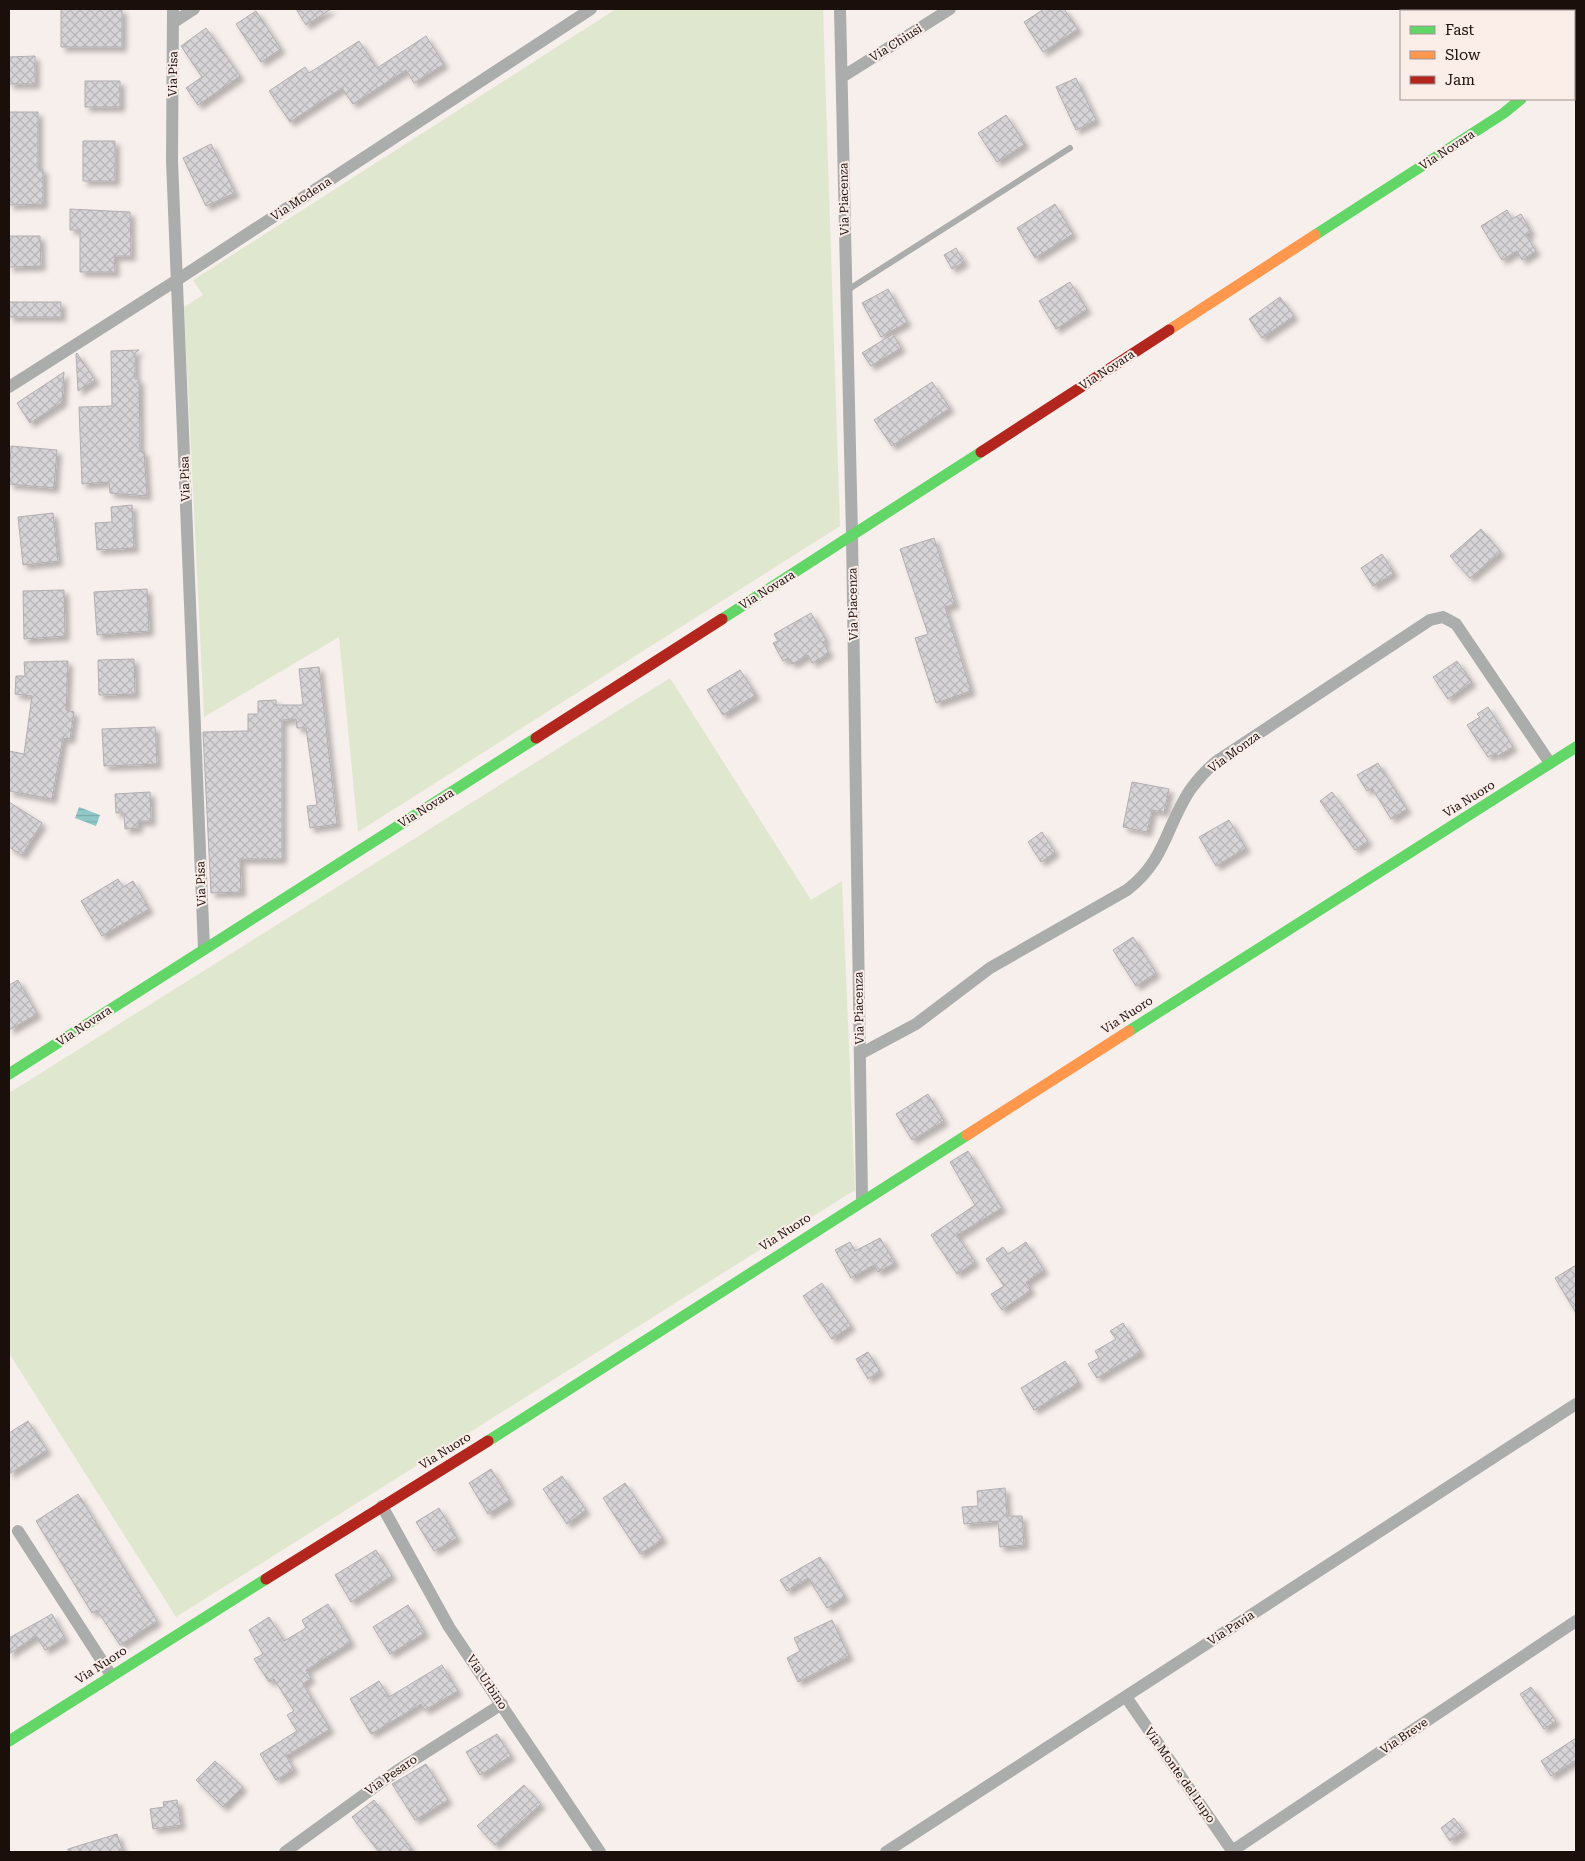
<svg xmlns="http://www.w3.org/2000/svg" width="1585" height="1861" viewBox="0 0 1585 1861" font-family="'Roboto Serif',serif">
	<defs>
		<pattern id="water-rules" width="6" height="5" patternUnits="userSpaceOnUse" patternTransform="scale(1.25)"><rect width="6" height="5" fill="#90c8c8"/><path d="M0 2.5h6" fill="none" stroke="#7cabaa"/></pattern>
		<pattern id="building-cross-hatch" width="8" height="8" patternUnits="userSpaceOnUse" patternTransform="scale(1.25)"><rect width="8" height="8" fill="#d7d4d8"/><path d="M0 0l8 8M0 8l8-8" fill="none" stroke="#b8b5b8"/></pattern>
		<filter id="shadow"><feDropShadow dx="4.5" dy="4.5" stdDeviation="2.5" flood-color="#0004"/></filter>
	</defs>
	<rect width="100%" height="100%" fill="#f7efec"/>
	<!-- grass -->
	<path fill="#e0e7cf" d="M 616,9 L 823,9 L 840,526 L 358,832 L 339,637 L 204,717 L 184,307 L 203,295 L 193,280 Z
		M 670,678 L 811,900 L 842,881 L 855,1190 L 176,1617 L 9,1353 L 9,1093 Z"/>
	<!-- water -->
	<path fill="url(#water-rules)" d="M 79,807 L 100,815 L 96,826 L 75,818 Z"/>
	<!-- building -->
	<path fill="url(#building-cross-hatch)" stroke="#b2aeb2" filter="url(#shadow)" d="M 61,9 L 122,9 L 122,47 L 61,47 Z
		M 296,9 L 331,9 L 306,25 Z
		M 1044,9 L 1064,9 L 1078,29 L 1043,52 L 1024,22 Z
		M 256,11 L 281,49 L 261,62 L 236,24 Z
		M 206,28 L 240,76 L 198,105 L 186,88 L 202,77 L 181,46 Z
		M 426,36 L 444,64 L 414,83 L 406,70 L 353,104 L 342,88 L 290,122 L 269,91 L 305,67 L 309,73 L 359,41 L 377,68 Z
		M 35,56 L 35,84 L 9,84 L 9,57 Z
		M 1076,78 L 1096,120 L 1076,130 L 1056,87 Z
		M 85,81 L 120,81 L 120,107 L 85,107 Z
		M 9,112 L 38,112 L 38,169 L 43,169 L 43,204 L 9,205 Z
		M 1006,115 L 1025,144 L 997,162 L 978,133 Z
		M 83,141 L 115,141 L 115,181 L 83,181 Z
		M 211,144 L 235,193 L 206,206 L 183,158 Z
		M 1055,204 L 1073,234 L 1035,258 L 1017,228 Z
		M 70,209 L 130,212 L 131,256 L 114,256 L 115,272 L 80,272 L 80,230 L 70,230 Z
		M 1507,210 L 1512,219 L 1521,214 L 1531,232 L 1526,235 L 1536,251 L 1522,260 L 1517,251 L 1502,260 L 1481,226 Z
		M 9,236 L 40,236 L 41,266 L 9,267 Z
		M 956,248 L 964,262 L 952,269 L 944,255 Z
		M 1070,282 L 1087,309 L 1056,329 L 1039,301 Z
		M 888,289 L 907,322 L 881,337 L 862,303 Z
		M 1280,297 L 1294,316 L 1262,338 L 1249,319 Z
		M 9,302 L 61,302 L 61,317 L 9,317 Z
		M 893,334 L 901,348 L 871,366 L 862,353 Z
		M 139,350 L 135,353 L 135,379 L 139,379 L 140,452 L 144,451 L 147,496 L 110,493 L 109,482 L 82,484 L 79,407 L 112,406 L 111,351 Z
		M 77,353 L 95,380 L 78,391 L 76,354 Z
		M 64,372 L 62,402 L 30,423 L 17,403 Z
		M 932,382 L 950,408 L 892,446 L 874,420 Z
		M 11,446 L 57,450 L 54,488 L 9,484 Z
		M 132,505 L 134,548 L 97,550 L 95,523 L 112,522 L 111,507 Z
		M 53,513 L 58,561 L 23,565 L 18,517 Z
		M 1481,529 L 1501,552 L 1470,578 L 1450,556 Z
		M 934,538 L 955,604 L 945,607 L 971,691 L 936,703 L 915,638 L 928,634 L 900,549 Z
		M 1382,554 L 1394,573 L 1373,586 L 1361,568 Z
		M 147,589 L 149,631 L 97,635 L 94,592 Z
		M 64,590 L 65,636 L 24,639 L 23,591 Z
		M 811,613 L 826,640 L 823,642 L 829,653 L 812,663 L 808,655 L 792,664 L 788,658 L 783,661 L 773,643 L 778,641 L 774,634 Z
		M 134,659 L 135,694 L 99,695 L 98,660 Z
		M 68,661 L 66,710 L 74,712 L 70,739 L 63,738 L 52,799 L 9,791 L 9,751 L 24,754 L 32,696 L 15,694 L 16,676 L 25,676 L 24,662 Z
		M 1457,661 L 1472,682 L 1448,699 L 1433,677 Z
		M 319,667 L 337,824 L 310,828 L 307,806 L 317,805 L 306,728 L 297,728 L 296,719 L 282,720 L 282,859 L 240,859 L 241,892 L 211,893 L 203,732 L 248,731 L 248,714 L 258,714 L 258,701 L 276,700 L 276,705 L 303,705 L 299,669 Z
		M 740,670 L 756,695 L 723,715 L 707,690 Z
		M 1488,707 L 1513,747 L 1498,756 L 1496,753 L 1488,757 L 1467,725 L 1480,717 L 1477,714 Z
		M 155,727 L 157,764 L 104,766 L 102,729 Z
		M 1378,763 L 1407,809 L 1391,819 L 1372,788 L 1367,791 L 1357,775 Z
		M 1132,782 L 1169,789 L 1164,812 L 1152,810 L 1147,832 L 1123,827 Z
		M 150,792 L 151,821 L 138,821 L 138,828 L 125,829 L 124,813 L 116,813 L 115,794 Z
		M 1332,792 L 1368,841 L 1355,850 L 1320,801 Z
		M 9,802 L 42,823 L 22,855 L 9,847 Z
		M 1229,820 L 1246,848 L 1216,866 L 1199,837 Z
		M 1042,832 L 1055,852 L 1041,862 L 1028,842 Z
		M 118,879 L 123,887 L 133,881 L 149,909 L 102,936 L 81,901 Z
		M 1133,937 L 1156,973 L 1136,986 L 1113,950 Z
		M 18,980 L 37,1014 L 9,1030 L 9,985 Z
		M 928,1094 L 944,1121 L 912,1140 L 896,1114 Z
		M 968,1151 L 1002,1208 L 957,1235 L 975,1262 L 957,1274 L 931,1235 L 975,1205 L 950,1162 Z
		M 880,1238 L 895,1263 L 878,1272 L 874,1265 L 851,1278 L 835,1250 L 850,1242 L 855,1251 Z
		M 1026,1242 L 1044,1270 L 1026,1282 L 1031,1290 L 1002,1310 L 991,1294 L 1004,1286 L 986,1259 L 1003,1247 L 1008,1254 Z
		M 1576,1265 L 1576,1313 L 1555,1278 Z
		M 822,1283 L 851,1326 L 832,1339 L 803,1296 Z
		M 1123,1323 L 1141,1352 L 1097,1378 L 1088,1364 L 1099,1358 L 1095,1351 L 1116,1339 L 1110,1331 Z
		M 868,1352 L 880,1371 L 868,1379 L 856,1359 Z
		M 1065,1361 L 1079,1383 L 1034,1410 L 1021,1388 Z
		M 28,1421 L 47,1450 L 9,1474 L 9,1433 Z
		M 491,1469 L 510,1500 L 488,1514 L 469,1483 Z
		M 562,1476 L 586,1510 L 567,1524 L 543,1489 Z
		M 625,1483 L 663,1539 L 640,1554 L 603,1498 Z
		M 1005,1488 L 1007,1516 L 1022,1516 L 1024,1545 L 1000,1547 L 998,1521 L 964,1524 L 962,1507 L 978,1506 L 977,1491 Z
		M 78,1494 L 157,1621 L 120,1645 L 97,1610 L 92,1613 L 36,1521 Z
		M 439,1508 L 457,1538 L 434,1551 L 416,1522 Z
		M 376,1550 L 392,1576 L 351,1602 L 335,1575 Z
		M 820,1557 L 845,1597 L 827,1608 L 808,1578 L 787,1591 L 780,1580 Z
		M 328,1604 L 351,1642 L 306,1670 L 311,1678 L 303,1684 L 330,1729 L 286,1756 L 294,1769 L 276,1780 L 260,1754 L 297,1731 L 287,1715 L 294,1711 L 274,1679 L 269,1682 L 254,1659 L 263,1654 L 249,1630 L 269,1617 L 284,1641 L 306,1628 L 302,1620 Z
		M 408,1605 L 425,1633 L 390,1654 L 373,1627 Z
		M 52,1614 L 65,1638 L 45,1650 L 36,1636 L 9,1654 L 9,1638 Z
		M 832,1620 L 849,1656 L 798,1682 L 787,1658 L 800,1651 L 794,1638 Z
		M 442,1665 L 458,1691 L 425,1710 L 421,1704 L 371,1734 L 350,1699 L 379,1681 L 389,1697 Z
		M 1531,1687 L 1556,1721 L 1544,1729 L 1520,1694 Z
		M 497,1734 L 511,1756 L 480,1775 L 466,1752 Z
		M 1576,1738 L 1576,1760 L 1551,1776 L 1541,1761 Z
		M 215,1761 L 243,1787 L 223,1807 L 196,1780 Z
		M 426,1764 L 448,1800 L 415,1820 L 392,1784 Z
		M 524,1785 L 541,1804 L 495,1845 L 477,1826 Z
		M 177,1800 L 181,1825 L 153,1829 L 150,1809 L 164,1807 L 163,1802 Z
		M 374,1800 L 414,1852 L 379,1852 L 352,1817 Z
		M 1454,1818 L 1464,1831 L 1450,1841 L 1441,1828 Z
		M 117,1834 L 123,1852 L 68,1852 L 68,1849 Z"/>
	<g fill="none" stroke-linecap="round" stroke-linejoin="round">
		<!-- lane -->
		<path stroke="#aaadab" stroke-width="6" d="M 846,291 L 1070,148"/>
		<!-- street -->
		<path stroke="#aaadab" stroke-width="12" d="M 173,9 L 172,161 L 204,949
			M 840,9 L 852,536 L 862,1198
			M 1500,9 L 1500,11
			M 174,22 L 194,9
			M 1574,58 L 1576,56
			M 842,77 L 950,9
			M 9,387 L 177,280 L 591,9
			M 860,1054 L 916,1024 L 990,968 L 1127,890 C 1166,860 1166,826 1190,790 C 1198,779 1207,769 1217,761 L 1430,620 L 1443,617 L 1456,624 L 1550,763
			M 382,1506 L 449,1627 L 600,1852
			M 18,1531 L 111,1675
			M 1126,1697 L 1233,1852
			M 1232,1851 L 1576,1621
			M 285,1852 L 398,1770 L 502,1704
			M 886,1852 L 1576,1404"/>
		<!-- fast -->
		<path stroke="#63d668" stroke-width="11" d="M 1315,235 L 1504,113 L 1521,99
			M 722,619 L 981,452
			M 1129,1031 L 1576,747
			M 9,1074 L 536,738
			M 488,1441 L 967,1135
			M 9,1741 L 266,1579"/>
		<!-- slow -->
		<path stroke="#ff974d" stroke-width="11" d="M 1169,330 L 1315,235
			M 967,1135 L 1129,1031"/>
		<!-- jam -->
		<path stroke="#b3261e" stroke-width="11" d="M 981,452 L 1169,330
			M 536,738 L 722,619
			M 266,1579 L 488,1441"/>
	</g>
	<g text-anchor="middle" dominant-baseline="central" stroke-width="4" stroke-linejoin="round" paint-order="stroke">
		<!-- street labels -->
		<g font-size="12" fill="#1a0f0b" stroke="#fbede8">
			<text transform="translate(896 43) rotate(-32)">Via Chiusi</text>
			<text transform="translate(173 74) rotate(-89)">Via Pisa</text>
			<text transform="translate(1447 150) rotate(-33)">Via Novara</text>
			<text transform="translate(301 199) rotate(-33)">Via Modena</text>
			<text transform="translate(844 199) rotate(-91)">Via Piacenza</text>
			<text transform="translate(1107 370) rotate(-33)">Via Novara</text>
			<text transform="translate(185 479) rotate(-92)">Via Pisa</text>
			<text transform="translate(767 590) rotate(-32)">Via Novara</text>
			<text transform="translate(853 604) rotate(-91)">Via Piacenza</text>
			<text transform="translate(1234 752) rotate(-36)">Via Monza</text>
			<text transform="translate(1469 799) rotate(-32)">Via Nuoro</text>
			<text transform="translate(426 808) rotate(-32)">Via Novara</text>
			<text transform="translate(201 884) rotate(-92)">Via Pisa</text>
			<text transform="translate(859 1008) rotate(-91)">Via Piacenza</text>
			<text transform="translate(1127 1015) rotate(-33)">Via Nuoro</text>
			<text transform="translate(84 1026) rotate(-33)">Via Novara</text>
			<text transform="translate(785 1232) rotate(-33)">Via Nuoro</text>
			<text transform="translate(445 1451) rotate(-32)">Via Nuoro</text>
			<text transform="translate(1231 1628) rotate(-33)">Via Pavia</text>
			<text transform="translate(101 1665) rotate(-33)">Via Nuoro</text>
			<text transform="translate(487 1682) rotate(56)">Via Urbino</text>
			<text transform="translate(1404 1736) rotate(-34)">Via Breve</text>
			<text transform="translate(391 1775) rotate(-35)">Via Pesaro</text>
			<text transform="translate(1180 1775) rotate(55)">Via Monte del Lupo</text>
		</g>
	</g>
	<!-- border -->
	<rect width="1585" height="1861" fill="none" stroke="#1a0f0b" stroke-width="20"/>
	<!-- legend -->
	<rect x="1400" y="10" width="175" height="90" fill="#fbede8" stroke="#a19490"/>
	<rect x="1410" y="26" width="25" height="8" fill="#63d668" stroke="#a19490"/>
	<text x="1445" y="35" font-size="15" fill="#1a0f0b">Fast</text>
	<rect x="1410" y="51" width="25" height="8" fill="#ff974d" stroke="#a19490"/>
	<text x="1445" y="60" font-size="15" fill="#1a0f0b">Slow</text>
	<rect x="1410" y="76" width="25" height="8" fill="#b3261e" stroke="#a19490"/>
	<text x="1445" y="85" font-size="15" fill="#1a0f0b">Jam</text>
</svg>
